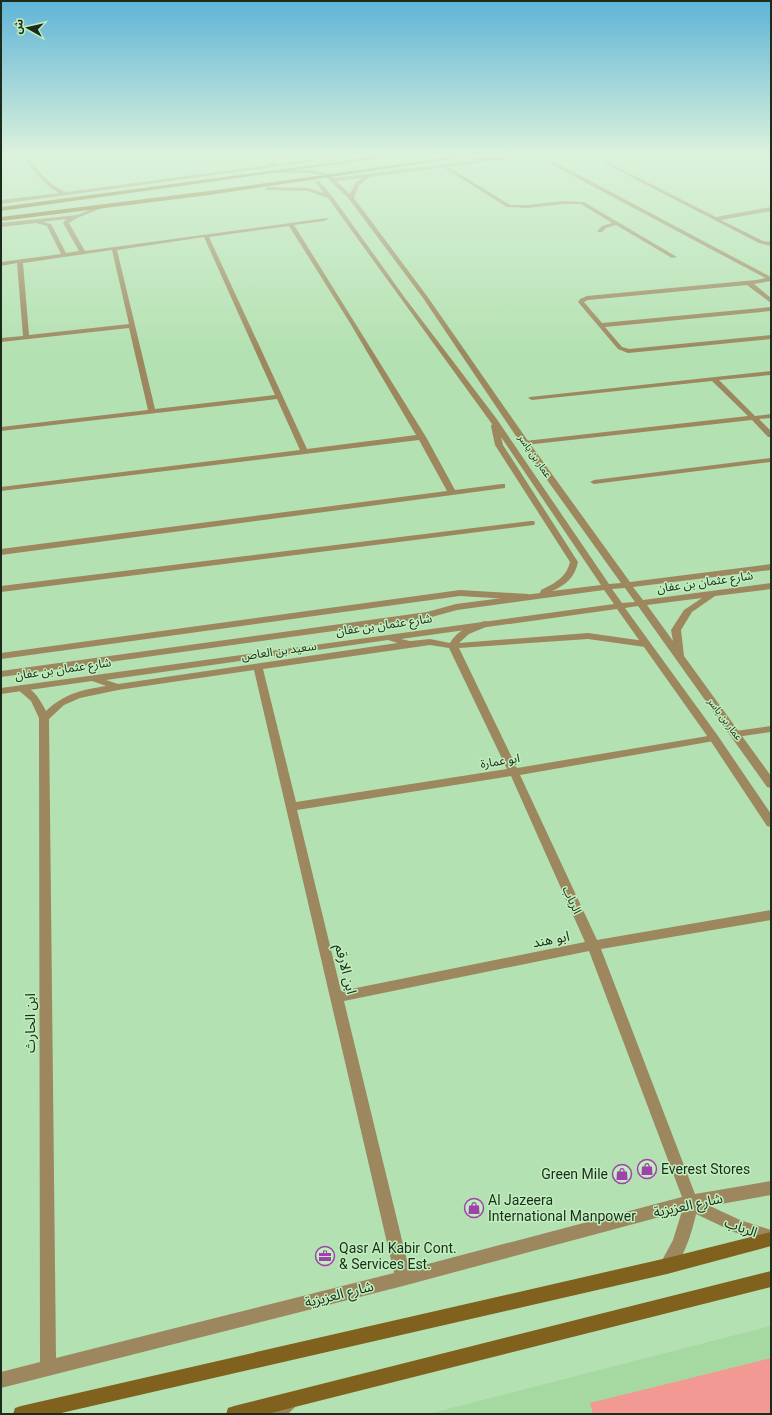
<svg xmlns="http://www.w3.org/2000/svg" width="772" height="1415" viewBox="0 0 772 1415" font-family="Roboto,'Noto Sans Arabic',sans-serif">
	<rect width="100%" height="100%" fill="#b4e1b1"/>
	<!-- built -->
	<path fill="#a6d8a2" d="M 771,1326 L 771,1414 L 428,1414 Z"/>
	<!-- green -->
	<path fill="#f29994" d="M 771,1358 L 771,1414 L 593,1414 L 590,1403 Z"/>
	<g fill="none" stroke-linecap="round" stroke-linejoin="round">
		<!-- minor -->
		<path fill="#9c875f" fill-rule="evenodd" d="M 21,154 L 26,154 C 37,168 49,187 67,192 L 353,154 L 368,154 L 1,204 L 1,200 L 59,193 C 43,185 32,168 21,154 Z
			M 631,154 L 643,154 L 612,160 L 609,163 L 716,217 L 771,207 L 771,211 L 721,220 L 763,241 L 771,242 L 771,246 L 759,243 L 604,163 L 606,159 Z
			M 756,154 L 762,154 L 771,158 L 771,161 Z
			M 445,165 L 510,205 L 527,205 L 564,201 L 584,202 L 677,257 L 672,258 L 616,225 L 606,228 L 602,232 L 598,232 L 597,231 L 602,226 L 612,223 L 581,204 L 564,204 L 527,208 L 507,207 L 443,167 Z
			M 100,206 L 105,207 L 77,218 L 69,223 L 85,251 L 327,218 L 328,219 L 325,221 L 294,225 L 426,437 L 455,490 L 502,484 L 505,484 L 505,488 L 1,555 L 1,549 L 447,491 L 419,440 L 1,491 L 1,487 L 300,450 L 277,399 L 1,431 L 1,427 L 148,410 L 129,328 L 1,342 L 1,338 L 23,336 L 17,263 L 1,266 L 1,262 L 61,254 L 47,226 L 36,223 L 1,227 L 1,223 L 77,215 ZM 66,219 L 63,223 L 79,251 L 66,253 L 51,224 L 43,222 ZM 289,226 L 350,323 L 416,435 L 307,449 L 209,237 ZM 204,237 L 275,395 L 155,409 L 117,250 ZM 112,250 L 129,324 L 29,335 L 23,263 Z
			M 771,277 L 771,281 L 754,284 L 771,298 L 771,303 L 747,285 L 588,300 L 584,302 L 602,323 L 771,307 L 771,311 L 605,327 L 622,347 L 629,349 L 771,335 L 771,339 L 628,353 L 618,349 L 578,302 L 580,299 L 587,296 L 756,280 Z
			M 771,371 L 771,375 L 719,380 L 755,416 L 771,414 L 771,418 L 759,419 L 771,431 L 771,437 L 768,437 L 752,420 L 525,445 L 521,443 L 525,441 L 748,416 L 712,381 L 532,400 L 528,398 L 530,397 Z
			M 771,458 L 771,462 L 594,484 L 590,482 L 594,480 Z
			M 531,521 L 534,521 L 535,523 L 534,525 L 1,592 L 1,586 Z
			M 460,590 L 528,594 L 532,597 L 528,600 L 460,596 L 1,659 L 1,653 Z
			M 485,621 L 488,622 L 490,624 L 488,626 L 469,634 L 459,643 L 588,633 L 645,641 L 650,644 L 645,647 L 588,639 L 459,648 L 517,768 L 714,735 L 719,738 L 714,741 L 520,775 L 597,940 L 771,910 L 771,920 L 601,949 L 695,1194 L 771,1181 L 771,1195 L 710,1206 L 740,1220 L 771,1230 L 771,1244 L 734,1232 L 696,1214 C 693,1229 682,1267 667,1274 L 662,1271 L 659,1266 L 673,1240 L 682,1211 L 403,1286 L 1,1388 L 1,1372 L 40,1362 L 39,718 L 31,701 L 16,688 L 21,685 C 34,688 40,700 46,711 C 68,690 89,689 118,684 L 411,641 L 430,639 L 450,643 C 457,630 471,625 485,621 ZM 430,645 L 449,648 L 507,769 L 296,802 L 263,669 ZM 254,670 L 394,1273 L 56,1358 L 49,719 L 64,705 L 80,698 L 118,690 ZM 511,776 L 585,942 L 341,991 L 297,810 ZM 589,951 L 682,1197 L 409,1269 L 344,1001 Z
			M 771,726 L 771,732 L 736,737 L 731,734 L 736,731 Z
			M 289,1393 L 295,1395 L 297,1401 L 295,1407 L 288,1414 L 268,1414 C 271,1405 280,1396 289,1393 Z"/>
		<!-- tertiary -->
		<path fill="#9c875f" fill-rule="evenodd" d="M 278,154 L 297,157 L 314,154 L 297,159 L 282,156 C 276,166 267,168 257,170 L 255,169 L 272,162 Z
			M 340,154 L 361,154 L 361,155 L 359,156 Z
			M 525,154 L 536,155 L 549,159 L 771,277 L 771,281 L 769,280 L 545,161 L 535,157 L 523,157 L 369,177 L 359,185 L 354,198 L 427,296 L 528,441 L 630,582 L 771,564 L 771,570 L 633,587 L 643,600 L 771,583 L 771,589 L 715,596 L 692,612 L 681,630 L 684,656 L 771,776 L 771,788 L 767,787 L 638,606 L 625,608 L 718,736 L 771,814 L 771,827 L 767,826 L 710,740 L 617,609 L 401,639 L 414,642 L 416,644 L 414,646 L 411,647 L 388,640 L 106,680 L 121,685 L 123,687 L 118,690 L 92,681 L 1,694 L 1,688 L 614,604 L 604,590 L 457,610 L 428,618 L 1,677 L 1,671 L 427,612 L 456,604 L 540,593 L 541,590 C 555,583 566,578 570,562 L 495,445 L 491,426 L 492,424 L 328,198 L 308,191 L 266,190 L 265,189 L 268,187 L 308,188 L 324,193 L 315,182 L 319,181 L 332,196 L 405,298 L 496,418 L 609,584 L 621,583 L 522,445 L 423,298 L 349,199 L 325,176 L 311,173 L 274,173 L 272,172 L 274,171 C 291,171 320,166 333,178 ZM 363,178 L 355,183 L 350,194 L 336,181 ZM 501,437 L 601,585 L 552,591 C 566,585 575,577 578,562 L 503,445 ZM 625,588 L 635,602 L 622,603 L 612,589 ZM 702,598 L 684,610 L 671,630 L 673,641 L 647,605 Z"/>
		<!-- secondary -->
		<path fill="#80611d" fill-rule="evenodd" d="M 396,154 L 410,154 L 1,211 L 1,207 Z
			M 472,154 L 486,154 L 209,195 L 1,221 L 1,217 L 209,191 Z
			M 474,158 L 501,158 L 503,159 L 501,160 L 476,160 Z
			M 771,1232 L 771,1246 L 667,1274 L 57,1414 L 13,1414 L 15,1408 L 21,1406 L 667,1258 Z
			M 771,1271 L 771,1287 L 267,1414 L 226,1414 L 228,1408 L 234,1406 Z"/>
	</g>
	<!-- sky -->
	<linearGradient id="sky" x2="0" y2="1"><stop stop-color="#5fb4d7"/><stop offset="0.44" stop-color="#ddf2dc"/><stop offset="1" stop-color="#ddf2dc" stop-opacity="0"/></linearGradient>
	<rect width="772" height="352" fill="url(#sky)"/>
	<!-- icons -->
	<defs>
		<symbol id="shop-ring" viewBox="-11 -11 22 22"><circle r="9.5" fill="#c1eebe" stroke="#9f42ab" stroke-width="1.5"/><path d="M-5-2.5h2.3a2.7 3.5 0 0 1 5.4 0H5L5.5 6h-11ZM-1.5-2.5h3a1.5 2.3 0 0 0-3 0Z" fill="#9f42ab"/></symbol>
		<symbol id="office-ring" viewBox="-11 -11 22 22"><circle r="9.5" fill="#c1eebe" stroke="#9f42ab" stroke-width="1.5"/><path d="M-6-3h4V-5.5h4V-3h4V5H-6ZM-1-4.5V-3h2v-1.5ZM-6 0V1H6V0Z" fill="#9f42ab"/></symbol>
	</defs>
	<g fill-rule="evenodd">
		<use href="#shop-ring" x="636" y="1158" width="22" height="22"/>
		<use href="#shop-ring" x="611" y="1163" width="22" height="22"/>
		<use href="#shop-ring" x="463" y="1197" width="22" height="22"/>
		<use href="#office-ring" x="314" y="1245" width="22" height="22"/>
	</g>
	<g text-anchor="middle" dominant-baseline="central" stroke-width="3" stroke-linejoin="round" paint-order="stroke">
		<!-- far-street labels -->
		<g font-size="10" fill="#1b2c1a" stroke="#c1eebe">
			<text transform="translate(535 456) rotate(55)">عمار بن ياسر</text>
			<text transform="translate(725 719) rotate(53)">عمار بن ياسر</text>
		</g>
		<!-- street labels -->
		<g font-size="12" fill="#1b2c1a" stroke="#c1eebe">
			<text transform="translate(705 582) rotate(-8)">شارع عثمان بن عفان</text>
			<text transform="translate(384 625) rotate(-8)">شارع عثمان بن عفان</text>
			<text transform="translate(279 651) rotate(-8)">سعيد بن العاص</text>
			<text transform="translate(63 669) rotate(-8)">شارع عثمان بن عفان</text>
			<text transform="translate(500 761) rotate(-9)">ابو عمارة</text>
			<text transform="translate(572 900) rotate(65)">الرباب</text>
		</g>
		<!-- near-street labels -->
		<g font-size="14" fill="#1b2c1a" stroke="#c1eebe">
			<text transform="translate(551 939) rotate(-11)">ابو هند</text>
			<text transform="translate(346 969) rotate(76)">ابن الارقم</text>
			<text transform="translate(30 1023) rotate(-90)">ابن الحارث</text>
			<text transform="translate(688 1205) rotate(-12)">شارع العزيزية</text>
			<text transform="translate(741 1227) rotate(20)">الرباب</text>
			<text transform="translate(339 1294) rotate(-14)">شارع العزيزية</text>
		</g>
		<!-- near-poi labels -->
		<g font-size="14" fill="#1b2c1a" stroke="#c1eebe" text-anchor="start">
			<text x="661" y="1169">Everest Stores</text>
			<text x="608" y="1174" text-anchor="end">Green Mile</text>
			<text x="488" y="1200">Al Jazeera<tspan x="488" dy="16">International Manpower</tspan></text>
			<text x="339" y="1248">Qasr Al Kabir Cont.<tspan x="339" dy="16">&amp; Services Est.</tspan></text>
		</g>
	</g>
	<!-- border -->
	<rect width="772" height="1415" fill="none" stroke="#1b2c1a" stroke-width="4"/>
	<!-- north arrow -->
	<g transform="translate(28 28) rotate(278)" stroke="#c1eebe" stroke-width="3" paint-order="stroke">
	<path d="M0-3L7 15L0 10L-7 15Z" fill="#1b2c1a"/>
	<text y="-6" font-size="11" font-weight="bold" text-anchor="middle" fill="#1b2c1a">ش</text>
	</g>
</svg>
